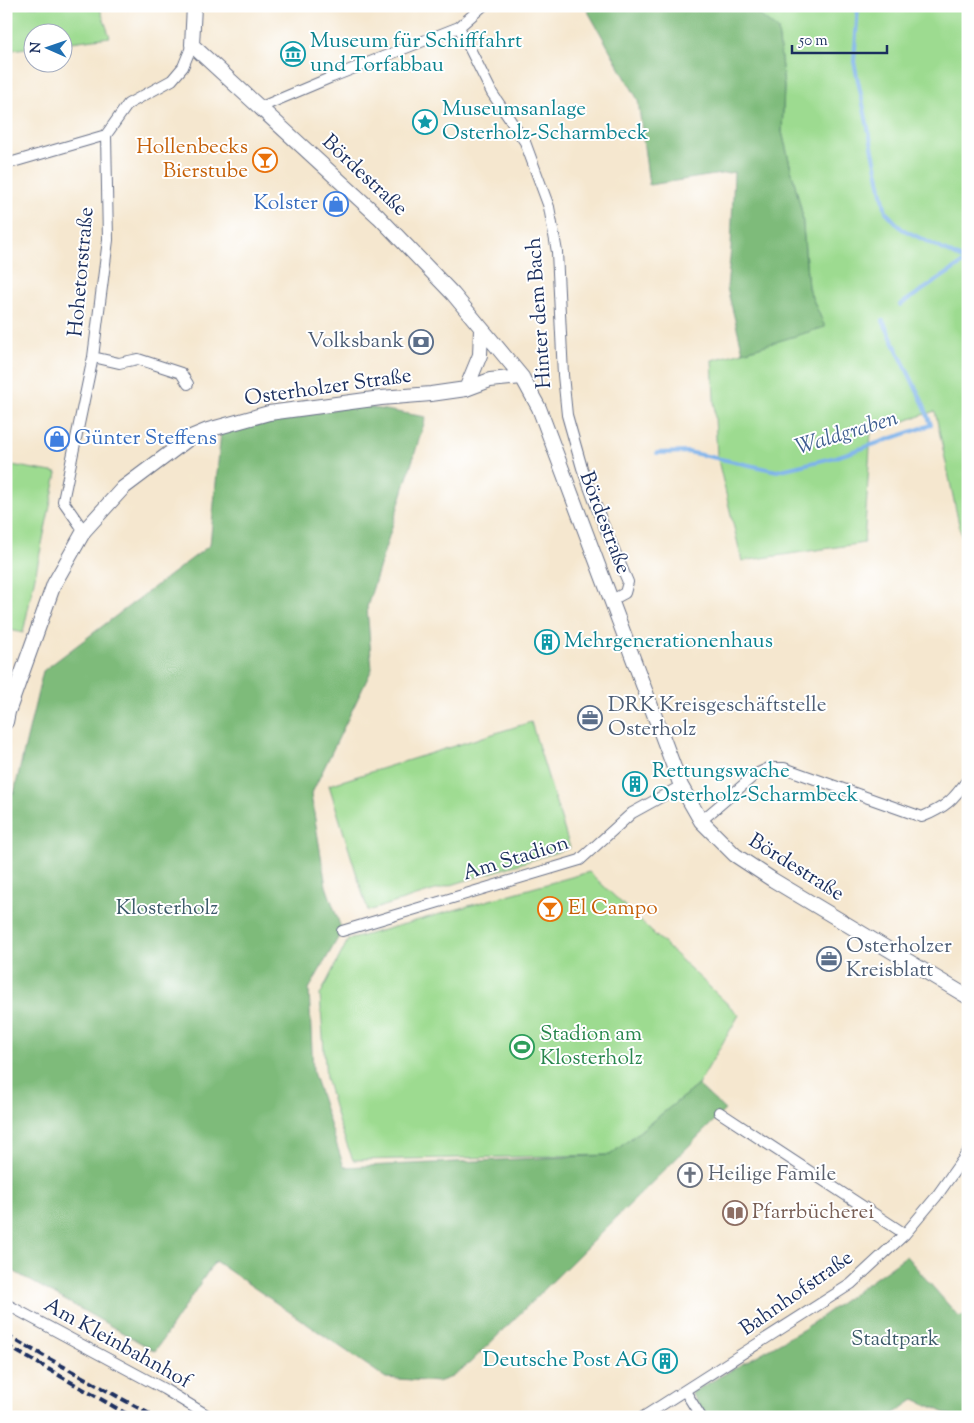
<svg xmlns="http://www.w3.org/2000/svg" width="974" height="1423" viewBox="0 0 974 1423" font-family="'Sorts Mill Goudy',serif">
	<rect width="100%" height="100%" fill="#fff"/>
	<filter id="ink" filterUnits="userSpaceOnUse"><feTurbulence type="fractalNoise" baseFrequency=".02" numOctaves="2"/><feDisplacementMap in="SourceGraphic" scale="10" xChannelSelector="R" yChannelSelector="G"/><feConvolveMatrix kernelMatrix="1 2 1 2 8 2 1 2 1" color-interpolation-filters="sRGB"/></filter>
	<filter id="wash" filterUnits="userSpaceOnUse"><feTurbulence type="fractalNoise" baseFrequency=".0096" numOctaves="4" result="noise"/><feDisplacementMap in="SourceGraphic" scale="20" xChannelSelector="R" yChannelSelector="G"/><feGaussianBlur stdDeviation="1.12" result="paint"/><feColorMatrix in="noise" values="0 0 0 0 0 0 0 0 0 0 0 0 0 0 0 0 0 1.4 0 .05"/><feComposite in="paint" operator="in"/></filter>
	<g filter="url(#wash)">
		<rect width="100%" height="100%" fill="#f5e7cf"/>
		<!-- green -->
		<path fill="#9ddb90" stroke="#5c8577" d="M 6,6 L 99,6 L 110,37 L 63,43 L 62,32 L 32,32 L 32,47 L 6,51 Z
			M 748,6 L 968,6 L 968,567 L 935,411 L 871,432 L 864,543 L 742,561 L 717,456 L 712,360 L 743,352 L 824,326 L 808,288 L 802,213 L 782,132 L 784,87 L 778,31 Z
			M 6,464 L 57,473 L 23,633 L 6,629 Z
			M 531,722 L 570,848 L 368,911 L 329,785 Z
			M 589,872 L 739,1015 L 698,1085 L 610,1155 L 353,1160 L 339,1124 L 326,1078 L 320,995 L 348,940 Z"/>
		<!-- forest -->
		<path fill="#7ebb7a" stroke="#4c756c" d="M 585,6 L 748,6 L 778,30 L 784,87 L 782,132 L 802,213 L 808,288 L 825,327 L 743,352 L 727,288 L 731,248 L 734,172 L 649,185 L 638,100 Z
			M 356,405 L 426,417 L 367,607 L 372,669 L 311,795 L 326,886 L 342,931 L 309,989 L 313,1072 L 344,1167 L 610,1155 L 698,1085 L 725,1110 L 471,1362 L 452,1377 L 438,1382 L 386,1378 L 215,1261 L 155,1351 L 6,1267 L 6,792 L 14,793 L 43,671 L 210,545 L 221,432 Z
			M 906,1256 L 959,1317 L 968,1313 L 968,1417 L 954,1417 L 915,1399 L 889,1417 L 707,1417 L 691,1393 L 804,1329 Z"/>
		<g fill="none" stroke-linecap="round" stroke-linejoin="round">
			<!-- stream -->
			<path stroke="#7db2eb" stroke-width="4" d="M 858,6 L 854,62 L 886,212 L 902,229 L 966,261 L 900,305
				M 657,453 L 688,452 L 777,471 L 836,457 L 931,425 L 924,405 L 883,321"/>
		</g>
	</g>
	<g filter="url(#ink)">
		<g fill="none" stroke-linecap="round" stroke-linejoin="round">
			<defs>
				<path id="street" d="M 459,27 L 492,93 L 525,142 L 549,207 L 557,252 L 563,375 L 567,415 L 582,468 L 601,519 L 628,582 L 625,593 L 612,600
					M 261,107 L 332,77 L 459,27 L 483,6
					M 6,164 L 106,135
					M 93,357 L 119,363 L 138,359 L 181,373 L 188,384
					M 84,531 L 63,501 L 93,357 L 108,240 L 106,135 L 128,104 L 172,80 L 183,67 L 192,45
					M 701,821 L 756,774 L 769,768 L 784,768 L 922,817 C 946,807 953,800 968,779
					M 342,931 L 580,860 L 632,813 L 681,786
					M 719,1112 L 905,1234
					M 6,1304 L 164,1389 L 210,1417
					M 685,1391 L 701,1417
					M 643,1417 L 851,1284 L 905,1234 L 936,1197 L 968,1152"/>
				<path id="secondary" d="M 194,6 L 192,45 L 379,217 L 453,294 L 522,377 L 539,408 L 681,786 L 701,821 L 735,855 L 773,880 L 968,997
					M 466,389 L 480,355 L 481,329
					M 6,722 L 8,712 L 54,584 L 84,531 L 123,488 L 191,437 L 208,430 L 269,413 L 381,398 L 431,394 L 466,389 L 490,380 L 522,377"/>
			</defs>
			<!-- street casing -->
			<use href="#street" stroke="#676f86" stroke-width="12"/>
			<!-- secondary casing -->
			<use href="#secondary" stroke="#676f86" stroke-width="16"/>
			<!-- street -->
			<use href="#street" stroke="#fff" stroke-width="10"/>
			<!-- secondary -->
			<use href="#secondary" stroke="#fff" stroke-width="14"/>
			<!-- rail -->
			<path stroke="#1b2f5e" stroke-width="4" stroke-dasharray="8 4" stroke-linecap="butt" d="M 6,1335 L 155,1417
				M 6,1345 L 132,1417"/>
		</g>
	</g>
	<!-- icons -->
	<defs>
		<symbol id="museum-ring" viewBox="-11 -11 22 22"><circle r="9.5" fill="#fff" stroke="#0f9aa8" stroke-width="1.5"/><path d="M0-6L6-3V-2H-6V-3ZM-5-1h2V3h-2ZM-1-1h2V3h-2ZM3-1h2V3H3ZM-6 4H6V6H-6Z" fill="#0f9aa8"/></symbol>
		<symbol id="sight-ring" viewBox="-11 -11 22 22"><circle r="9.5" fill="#fff" stroke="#0f9aa8" stroke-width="1.5"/><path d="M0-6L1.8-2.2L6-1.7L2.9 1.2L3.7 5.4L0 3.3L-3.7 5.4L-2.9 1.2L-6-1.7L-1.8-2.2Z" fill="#0f9aa8"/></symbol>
		<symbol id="bar-ring" viewBox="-11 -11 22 22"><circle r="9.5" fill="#fff" stroke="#e8710a" stroke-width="1.5"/><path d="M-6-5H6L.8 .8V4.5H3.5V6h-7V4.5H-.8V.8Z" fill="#e8710a"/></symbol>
		<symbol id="shop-ring" viewBox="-11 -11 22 22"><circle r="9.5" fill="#fff" stroke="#3f7fe0" stroke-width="1.5"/><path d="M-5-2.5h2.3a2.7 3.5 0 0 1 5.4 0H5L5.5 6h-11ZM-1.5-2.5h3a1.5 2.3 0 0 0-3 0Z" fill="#3f7fe0"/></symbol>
		<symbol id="bank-ring" viewBox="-11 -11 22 22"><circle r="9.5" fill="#fff" stroke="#5c6f8a" stroke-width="1.5"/><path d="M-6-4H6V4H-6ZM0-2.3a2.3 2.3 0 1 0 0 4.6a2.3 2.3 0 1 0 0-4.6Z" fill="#5c6f8a"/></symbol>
		<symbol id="building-ring" viewBox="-11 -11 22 22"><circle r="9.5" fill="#fff" stroke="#0f9aa8" stroke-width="1.5"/><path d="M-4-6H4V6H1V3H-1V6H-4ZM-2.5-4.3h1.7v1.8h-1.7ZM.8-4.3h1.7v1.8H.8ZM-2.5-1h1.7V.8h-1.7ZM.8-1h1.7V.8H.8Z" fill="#0f9aa8"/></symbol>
		<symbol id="office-ring" viewBox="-11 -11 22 22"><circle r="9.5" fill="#fff" stroke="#5c6f8a" stroke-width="1.5"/><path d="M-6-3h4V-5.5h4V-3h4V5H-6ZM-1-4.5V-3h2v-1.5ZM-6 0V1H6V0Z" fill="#5c6f8a"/></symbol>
		<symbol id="stadium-ring" viewBox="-11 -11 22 22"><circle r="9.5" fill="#fff" stroke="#2e9e5b" stroke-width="1.5"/><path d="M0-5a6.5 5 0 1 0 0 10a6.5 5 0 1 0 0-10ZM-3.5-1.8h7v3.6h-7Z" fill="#2e9e5b"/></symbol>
		<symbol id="church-ring" viewBox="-11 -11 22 22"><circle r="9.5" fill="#fff" stroke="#6b7280" stroke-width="1.5"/><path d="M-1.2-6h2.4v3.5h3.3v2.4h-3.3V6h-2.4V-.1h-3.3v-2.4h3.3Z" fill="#6b7280"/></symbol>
		<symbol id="library-ring" viewBox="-11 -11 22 22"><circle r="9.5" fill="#fff" stroke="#8d6e63" stroke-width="1.5"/><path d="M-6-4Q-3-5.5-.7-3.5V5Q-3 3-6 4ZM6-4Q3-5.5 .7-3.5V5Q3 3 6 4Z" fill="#8d6e63"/></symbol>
	</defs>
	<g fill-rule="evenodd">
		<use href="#museum-ring" x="279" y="40" width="28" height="28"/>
		<use href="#sight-ring" x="411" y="108" width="28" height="28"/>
		<use href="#bar-ring" x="251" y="146" width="28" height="28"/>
		<use href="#shop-ring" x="322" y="190" width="28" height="28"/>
		<use href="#bank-ring" x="407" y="328" width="28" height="28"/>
		<use href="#shop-ring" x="43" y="425" width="28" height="28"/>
		<use href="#building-ring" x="533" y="628" width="28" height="28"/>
		<use href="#office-ring" x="576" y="704" width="28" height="28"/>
		<use href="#building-ring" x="621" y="770" width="28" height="28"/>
		<use href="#bar-ring" x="536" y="895" width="28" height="28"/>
		<use href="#office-ring" x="815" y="945" width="28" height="28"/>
		<use href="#stadium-ring" x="508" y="1033" width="28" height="28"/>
		<use href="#church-ring" x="676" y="1161" width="28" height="28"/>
		<use href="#library-ring" x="721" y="1199" width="28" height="28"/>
		<use href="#building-ring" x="651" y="1347" width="28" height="28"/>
	</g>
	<g text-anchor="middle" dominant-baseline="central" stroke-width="4" stroke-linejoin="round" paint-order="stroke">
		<!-- culture labels -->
		<g font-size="21" fill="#0d838f" stroke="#fff" text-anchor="start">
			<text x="310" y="42">Museum für Schifffahrt<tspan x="310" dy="24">und Torfabbau</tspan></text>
			<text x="442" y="110">Museumsanlage<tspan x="442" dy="24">Osterholz-Scharmbeck</tspan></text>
			<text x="564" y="642">Mehrgenerationenhaus</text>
			<text x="652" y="772">Rettungswache<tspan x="652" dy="24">Osterholz-Scharmbeck</tspan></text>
			<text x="648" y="1361" text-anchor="end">Deutsche Post AG</text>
		</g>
		<!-- food labels -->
		<g font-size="21" fill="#c56008" stroke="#fff" text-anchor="end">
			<text x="248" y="148">Hollenbecks<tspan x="248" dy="24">Bierstube</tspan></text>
			<text x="568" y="909" text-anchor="start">El Campo</text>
		</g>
		<!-- street labels -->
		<g font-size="21" fill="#1b2f5e" stroke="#fff">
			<text transform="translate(364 176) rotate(43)">Bördestraße</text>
			<text transform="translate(82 272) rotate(-85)">Hohetorstraße</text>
			<text transform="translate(540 313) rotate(-94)">Hinter dem Bach</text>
			<text transform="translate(328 388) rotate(-8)">Osterholzer Straße</text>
			<text transform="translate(604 523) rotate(69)">Bördestraße</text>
			<text transform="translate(516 859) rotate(-17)">Am Stadion</text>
			<text transform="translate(796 868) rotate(32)">Bördestraße</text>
			<text transform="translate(797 1294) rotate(-35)">Bahnhofstraße</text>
			<text transform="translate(117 1344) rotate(29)">Am Kleinbahnhof</text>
		</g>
		<!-- shop labels -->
		<g font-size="21" fill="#366cbe" stroke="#fff" text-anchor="end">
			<text x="318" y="204">Kolster</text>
			<text x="74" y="439" text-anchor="start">Günter Steffens</text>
		</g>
		<!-- service labels -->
		<g font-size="21" fill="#4e5e75" stroke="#fff" text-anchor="start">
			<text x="404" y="342" text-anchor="end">Volksbank</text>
			<text x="608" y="706">DRK Kreisgeschäftstelle<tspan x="608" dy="24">Osterholz</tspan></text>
			<text x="846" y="947">Osterholzer<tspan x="846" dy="24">Kreisblatt</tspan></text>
		</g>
		<!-- park labels -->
		<g font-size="21" fill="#3c5a6a" stroke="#fff">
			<text x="167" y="909">Klosterholz</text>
			<text x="895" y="1340">Stadtpark</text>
		</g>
		<!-- leisure labels -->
		<g font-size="21" fill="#27864d" stroke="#fff" text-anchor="start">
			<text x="540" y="1035">Stadion am<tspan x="540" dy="24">Klosterholz</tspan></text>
		</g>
		<!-- worship labels -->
		<g font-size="21" fill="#5b616d" stroke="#fff" text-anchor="start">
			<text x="708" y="1175">Heilige Famile</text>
		</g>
		<!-- education labels -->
		<g font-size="21" fill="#785e54" stroke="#fff" text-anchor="start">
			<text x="752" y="1213">Pfarrbücherei</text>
		</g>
		<!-- water labels -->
		<g font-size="22" font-style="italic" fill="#3d5d8f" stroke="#fff">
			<text transform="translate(847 434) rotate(-17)">Waldgraben</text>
		</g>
	</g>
	<!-- margin -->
	<rect width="974" height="1423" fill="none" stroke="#fff" stroke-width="25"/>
	<!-- north arrow -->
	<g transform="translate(48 48) rotate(272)"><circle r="24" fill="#ffffff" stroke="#a4acbf"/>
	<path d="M0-4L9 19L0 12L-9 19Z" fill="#1f6fb2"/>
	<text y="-8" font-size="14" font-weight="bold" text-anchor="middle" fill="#1b2f5e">N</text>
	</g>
	<!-- scale -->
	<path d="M792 45v8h95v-8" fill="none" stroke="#1b2f5e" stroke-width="2.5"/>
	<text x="799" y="45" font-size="15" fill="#1b2f5e" stroke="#ffffff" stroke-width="4" paint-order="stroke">50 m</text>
</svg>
